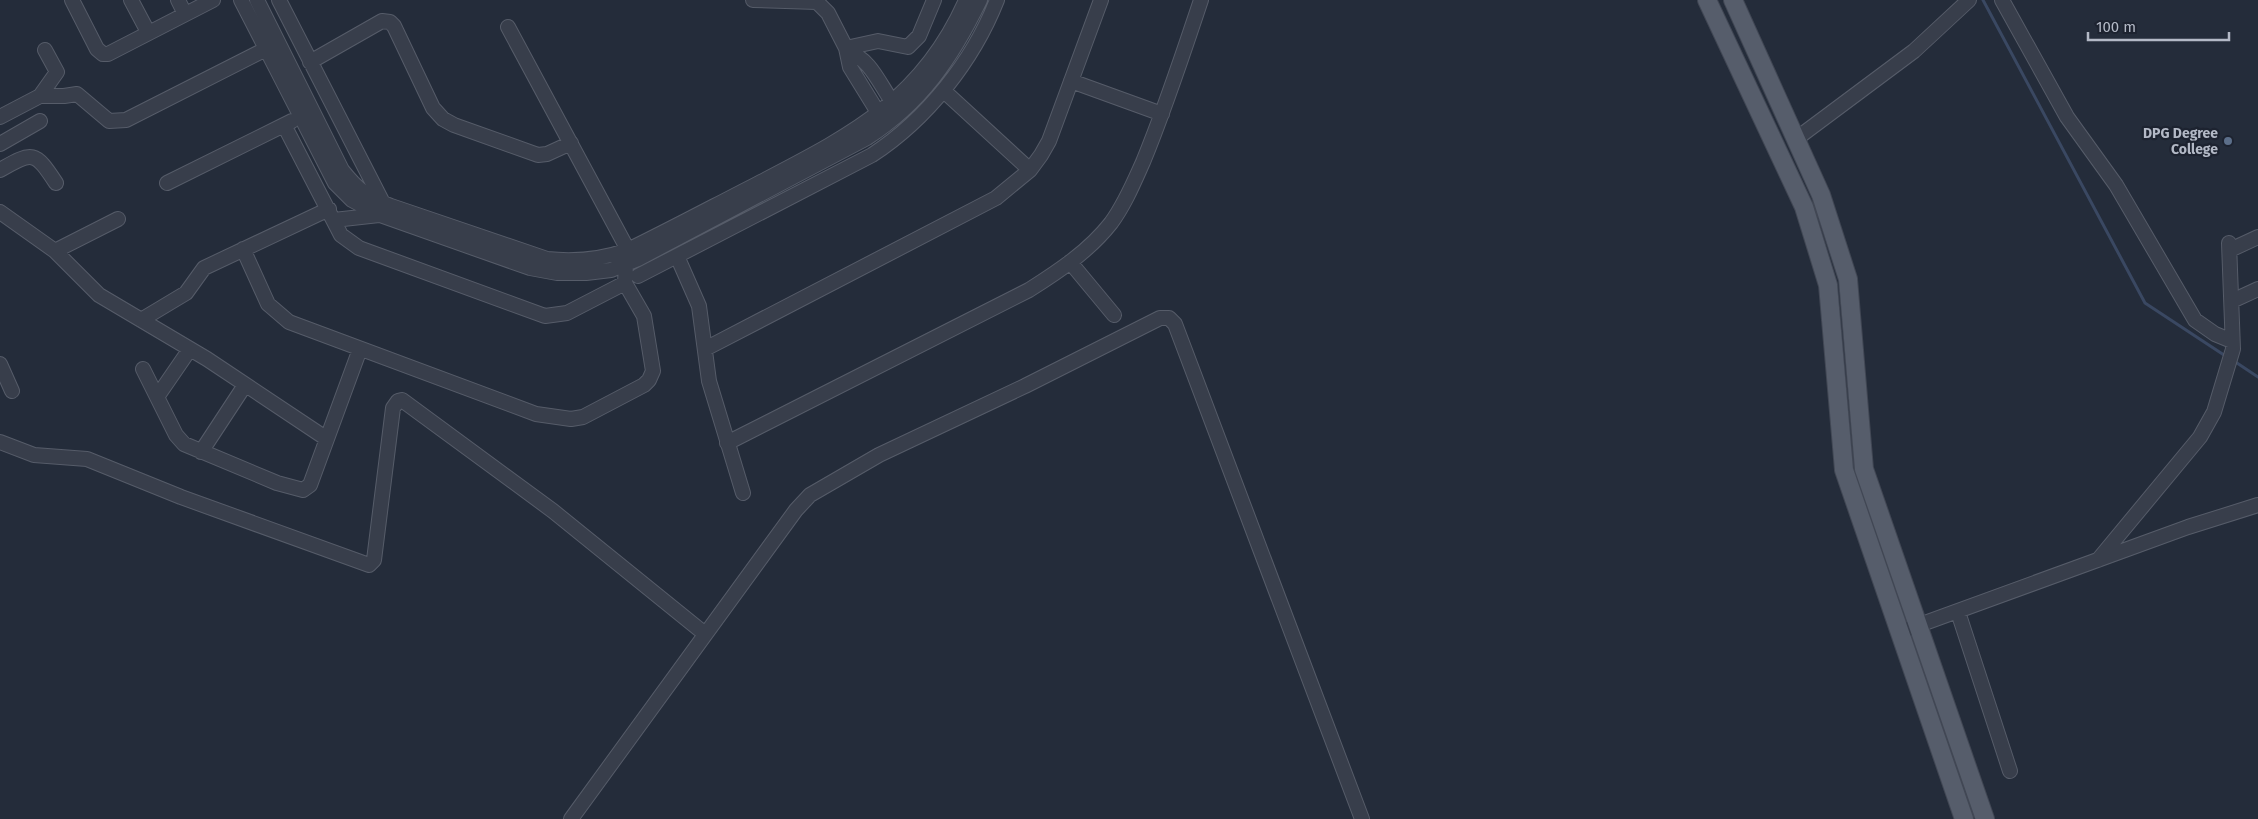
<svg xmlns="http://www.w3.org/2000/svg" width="2258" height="819" viewBox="0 0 2258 819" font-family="'Fira Sans',sans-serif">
	<rect width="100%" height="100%" fill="#242c3a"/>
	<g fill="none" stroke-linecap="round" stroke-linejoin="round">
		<!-- stream -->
		<path stroke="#3a4862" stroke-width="3" d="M 1983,0 L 2145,303 L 2227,357
			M 2234,361 L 2258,377"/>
		<defs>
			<path id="minor" d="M 72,0 L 97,49 L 103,54 L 108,54 L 213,0
				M 131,0 L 148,32
				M 178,0 L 185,14
				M 241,0 L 335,183 L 352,200 L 380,215 L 530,268 L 557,273 L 586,273 L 611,270 L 638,259 L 867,138 C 921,103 952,58 980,0
				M 257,0 L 342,170 C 358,190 367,197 391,206 L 547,259 C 575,262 600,260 628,250 C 671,229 714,206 757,184 C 849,136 922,101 966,0
				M 279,0 L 383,203
				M 753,0 L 817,2 L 828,13 L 846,48 L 850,67 L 879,114
				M 2002,0 L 2067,117 L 2116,185 L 2195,320 L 2215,334 L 2232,341
				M 508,27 L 628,250
				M 846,48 L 878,41 L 908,47 L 919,36 L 934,0
				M 848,52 C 870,58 880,85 893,103
				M 310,62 L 382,21 L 390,22 L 394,26 L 433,108 L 443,119 L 454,125 L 538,155 L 547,154 L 571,143
				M 1071,81 L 1162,114
				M 944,91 L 1030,170
				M 40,96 L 57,72 L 45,50
				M 0,117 L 40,96 L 64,96 L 77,94 L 109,121 L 126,120 L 266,49
				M 284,125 L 341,235 L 359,248 L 545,316 L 567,313 L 625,283
				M 1796,139 L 1914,51 L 1969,0
				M 0,144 L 40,121
				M 0,170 C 33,151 35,151 56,183
				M 167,183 L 292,121
				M 0,212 L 55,251 L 99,295 L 207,359 L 327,439
				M 334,220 L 379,215
				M 243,249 L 268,304 L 289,322 L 536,414 L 571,419 L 583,417 L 644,385 L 649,380 L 653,371 L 644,316 L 625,283 L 626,264
				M 2230,250 L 2258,237
				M 55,251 L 118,219
				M 677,256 L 699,306 L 709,381 L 743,493
				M 1070,262 L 1114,315
				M 638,276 L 872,155 C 927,119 973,61 997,0
				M 2232,301 L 2258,289
				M 141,320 L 186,293 L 204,268 L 329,209
				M 705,349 L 996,198 L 1030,170 L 1041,155 L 1049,141 L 1101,0
				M 0,364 L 12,391
				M 143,369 L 176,435 L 184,444 L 277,483 L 303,490 L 310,485 L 360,349
				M 157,397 L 190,349
				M 0,442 L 34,455 L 87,459 L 181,497 L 369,565 L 374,560 L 393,408 L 398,401 L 402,400 L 553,511 L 705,634
				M 727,443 L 1029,290 C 1059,271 1089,251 1111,223 C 1125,204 1134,182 1143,162 C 1165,109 1183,54 1201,0
				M 201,452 L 245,385
				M 2098,560 L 2200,437 L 2214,412 L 2233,349 L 2229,243
				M 1958,612 L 2010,771
				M 1900,632 L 2188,527 L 2258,505
				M 571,819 L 796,510 L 810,495 L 879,455 L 1025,386 L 1160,318 L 1169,318 L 1175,324 L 1362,819"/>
			<path id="major" d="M 1707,0 L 1804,207 L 1828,285 L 1844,470 L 1964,819
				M 1733,0 L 1821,195 L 1848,279 L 1864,469 L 1985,819"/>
		</defs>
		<!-- minor casing -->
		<use href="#minor" stroke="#565c69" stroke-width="16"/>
		<!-- major casing -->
		<use href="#major" stroke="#414754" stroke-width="20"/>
		<!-- minor -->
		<use href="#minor" stroke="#383e4b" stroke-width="14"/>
		<!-- major -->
		<use href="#major" stroke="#565d6b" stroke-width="18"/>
	</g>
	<!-- markers -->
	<circle fill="#5c6f8a" stroke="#1d2330" stroke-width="2" cx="2228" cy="141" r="5"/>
	<g text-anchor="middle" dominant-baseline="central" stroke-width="4.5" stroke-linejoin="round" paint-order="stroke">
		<!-- poi labels -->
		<g font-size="14" font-weight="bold" fill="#b3b9c6" stroke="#1d2330" text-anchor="end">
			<text x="2218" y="133">DPG Degree<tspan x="2218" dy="16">College</tspan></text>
		</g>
	</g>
	<!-- scale -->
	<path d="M2088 32v8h141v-8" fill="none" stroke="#b3b9c6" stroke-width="2.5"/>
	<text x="2096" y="32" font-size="15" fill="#b3b9c6" stroke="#1d2330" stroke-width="4" paint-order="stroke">100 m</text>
</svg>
